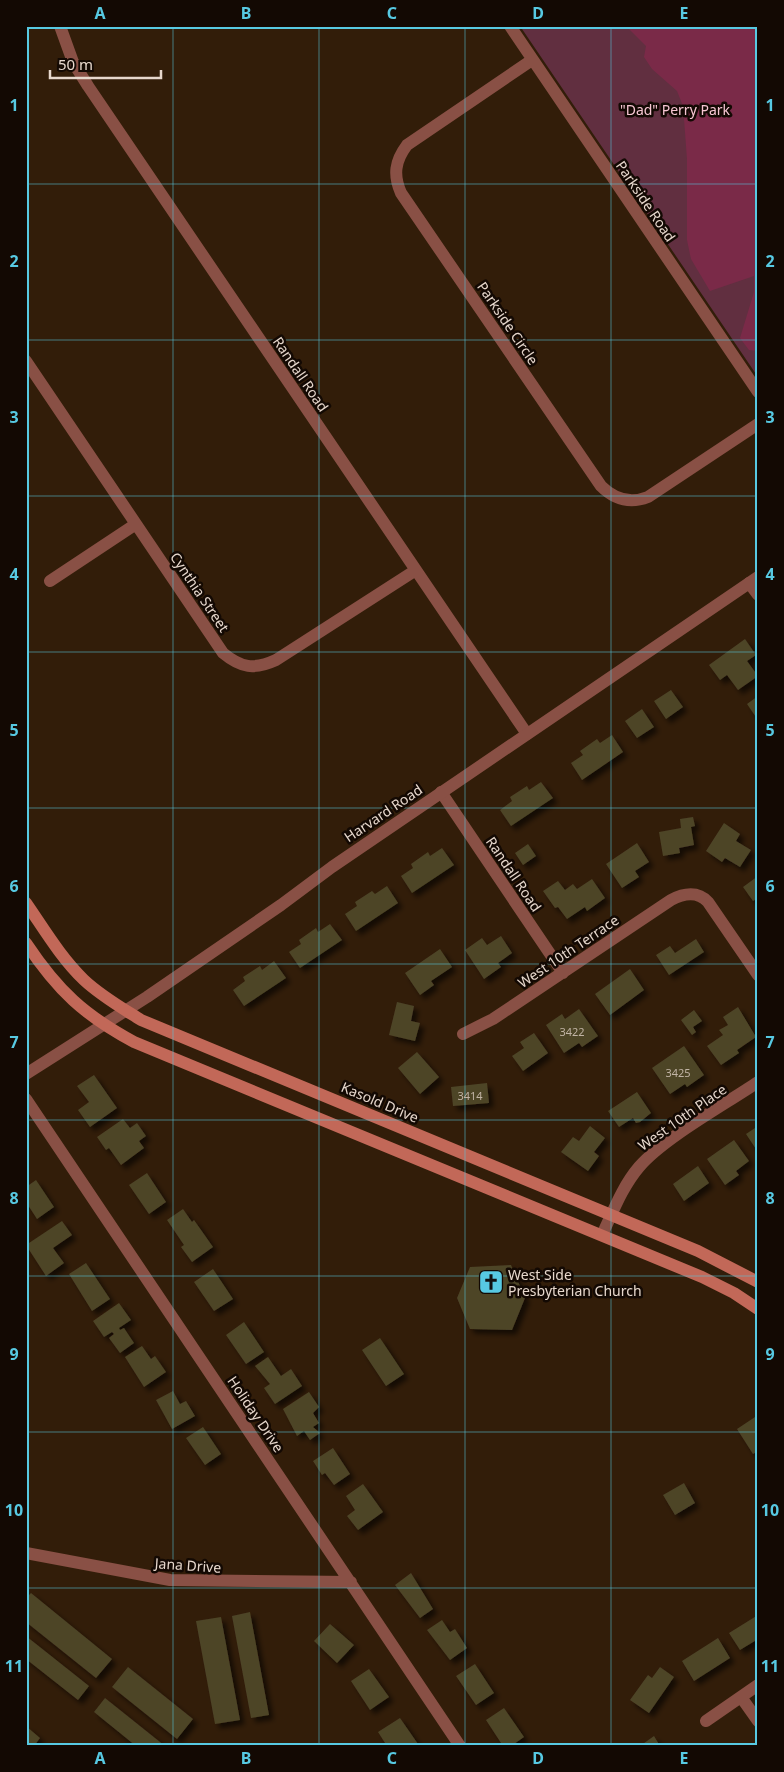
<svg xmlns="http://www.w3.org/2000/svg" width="784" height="1772" viewBox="0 0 784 1772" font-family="'Noto Sans',sans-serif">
	<defs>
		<filter id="shadow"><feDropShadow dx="4.5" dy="4.5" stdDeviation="2.5" flood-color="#0009"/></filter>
	</defs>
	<rect width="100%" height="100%" fill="#321d09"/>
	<!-- green -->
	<path fill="#612f40" d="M 520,26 L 758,26 L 758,377 L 539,54 Z"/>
	<!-- forest -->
	<path fill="#7a2a48" d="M 626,26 L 758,26 L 758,351 L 749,350 L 740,338 L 754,292 L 754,276 L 710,291 L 691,259 L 687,240 L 687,159 L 683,106 L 677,91 L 652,69 L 644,57 L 646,46 Z"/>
	<!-- building -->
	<path fill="#4d4428" filter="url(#shadow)" d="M 745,639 L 756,655 L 747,661 L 758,676 L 738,690 L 727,675 L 720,680 L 709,665 Z
		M 671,690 L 683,707 L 666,719 L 654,701 Z
		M 758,696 L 758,720 L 747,704 Z
		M 642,709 L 654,727 L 637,738 L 625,721 Z
		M 612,735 L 623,752 L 582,780 L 571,763 L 583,755 L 580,751 L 597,739 L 600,743 Z
		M 541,782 L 553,798 L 511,826 L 500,810 L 512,801 L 510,797 L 527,786 L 529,790 Z
		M 693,817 L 695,826 L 691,827 L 694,845 L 679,848 L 680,853 L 663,856 L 659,832 L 681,828 L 680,819 Z
		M 724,823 L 740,834 L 736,841 L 751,850 L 740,867 L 725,858 L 722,862 L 706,851 Z
		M 637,843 L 649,862 L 635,871 L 639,877 L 622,888 L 606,864 Z
		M 528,844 L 536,856 L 523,865 L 515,853 Z
		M 442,848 L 454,865 L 412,893 L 401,876 L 413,868 L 411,864 L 428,852 L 430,856 Z
		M 758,876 L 758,898 L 753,901 L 743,887 Z
		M 592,879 L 605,898 L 587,911 L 585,907 L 567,919 L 558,907 L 555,908 L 543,891 L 558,881 L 565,890 L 573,884 L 577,889 Z
		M 387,886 L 398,903 L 356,931 L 345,914 L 357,906 L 355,902 L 372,891 L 375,894 Z
		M 330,924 L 342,940 L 300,968 L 289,952 L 301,944 L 299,940 L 316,928 L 318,932 Z
		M 501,936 L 512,953 L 498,963 L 501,967 L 484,979 L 465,950 L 482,938 L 487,945 Z
		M 696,939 L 704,952 L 669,975 L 656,955 L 670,946 L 675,953 Z
		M 440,949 L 452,967 L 431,981 L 434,985 L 420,995 L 405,973 Z
		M 274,961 L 286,978 L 244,1006 L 233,990 L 245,981 L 243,977 L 260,966 L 262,970 Z
		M 630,969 L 644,990 L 610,1015 L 595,994 Z
		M 397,1002 L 414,1006 L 411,1021 L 420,1023 L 415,1041 L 389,1035 Z
		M 738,1007 L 756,1037 L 737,1050 L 739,1053 L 721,1065 L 707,1046 L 723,1035 L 719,1030 L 728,1025 L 723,1017 Z
		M 579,1009 L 598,1036 L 582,1047 L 579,1043 L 564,1053 L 546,1025 L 562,1014 L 565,1019 Z
		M 694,1010 L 702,1021 L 693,1027 L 696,1032 L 692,1035 L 681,1020 Z
		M 534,1033 L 548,1053 L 523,1071 L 512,1056 L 524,1048 L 520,1042 Z
		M 684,1046 L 704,1075 L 687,1087 L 685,1084 L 670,1094 L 652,1068 Z
		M 417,1052 L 439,1077 L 420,1094 L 398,1068 Z
		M 94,1075 L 117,1108 L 90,1127 L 78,1110 L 89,1102 L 77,1086 Z
		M 487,1083 L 489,1103 L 453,1106 L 451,1087 Z
		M 637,1092 L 651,1113 L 640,1122 L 636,1123 L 633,1118 L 619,1127 L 608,1111 Z
		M 123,1119 L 130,1128 L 137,1123 L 146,1136 L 139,1141 L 144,1148 L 121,1165 L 109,1148 L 106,1150 L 97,1137 Z
		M 590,1126 L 605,1138 L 594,1152 L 599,1156 L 588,1171 L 561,1152 L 573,1137 L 579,1141 Z
		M 758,1126 L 758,1152 L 746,1134 Z
		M 734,1140 L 749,1161 L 736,1171 L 739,1175 L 725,1185 L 707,1159 Z
		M 698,1166 L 709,1183 L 684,1201 L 673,1184 Z
		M 147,1173 L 166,1202 L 149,1214 L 129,1185 Z
		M 36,1180 L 54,1207 L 37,1219 L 26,1202 L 26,1187 Z
		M 183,1209 L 192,1222 L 194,1220 L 213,1247 L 192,1262 L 181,1247 L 184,1245 L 167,1220 Z
		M 62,1221 L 72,1235 L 53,1248 L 64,1263 L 46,1276 L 26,1245 Z
		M 86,1263 L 110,1299 L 92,1311 L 69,1274 Z
		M 511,1265 L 525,1298 L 512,1330 L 470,1329 L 457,1298 L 470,1267 Z
		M 213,1269 L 233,1299 L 214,1311 L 194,1282 Z
		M 119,1303 L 131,1320 L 119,1328 L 120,1330 L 124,1328 L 134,1343 L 120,1353 L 109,1338 L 114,1334 L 112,1332 L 104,1337 L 93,1321 Z
		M 244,1322 L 264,1352 L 246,1364 L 226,1335 Z
		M 380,1338 L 404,1374 L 386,1386 L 362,1350 Z
		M 142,1346 L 151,1359 L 155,1356 L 166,1372 L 144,1387 L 125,1357 Z
		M 268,1357 L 281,1376 L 291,1369 L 302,1386 L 275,1404 L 264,1388 L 270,1384 L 255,1366 Z
		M 173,1391 L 180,1404 L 186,1401 L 195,1416 L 172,1429 L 156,1400 Z
		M 309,1392 L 319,1407 L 313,1413 L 319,1423 L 313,1427 L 320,1433 L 310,1440 L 304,1431 L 297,1436 L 283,1409 Z
		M 758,1415 L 758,1451 L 753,1454 L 737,1429 Z
		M 203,1427 L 221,1454 L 205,1465 L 186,1438 Z
		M 333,1448 L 350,1474 L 334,1485 L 325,1473 L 322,1475 L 313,1461 Z
		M 684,1483 L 695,1503 L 675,1515 L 663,1495 Z
		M 363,1484 L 383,1512 L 358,1530 L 347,1516 L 355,1510 L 346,1496 Z
		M 411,1573 L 433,1609 L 420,1618 L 395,1585 Z
		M 31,1593 L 112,1659 L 96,1678 L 26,1622 L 26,1598 Z
		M 250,1612 L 269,1715 L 251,1718 L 232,1616 Z
		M 758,1615 L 758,1639 L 740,1650 L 729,1633 Z
		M 221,1617 L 240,1720 L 215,1724 L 196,1621 Z
		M 442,1620 L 450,1632 L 455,1629 L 467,1648 L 450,1660 L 427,1630 Z
		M 330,1624 L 354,1645 L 337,1663 L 314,1641 Z
		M 26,1636 L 89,1686 L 78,1700 L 26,1659 Z
		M 718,1638 L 730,1658 L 694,1681 L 682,1661 Z
		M 475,1664 L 494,1693 L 476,1705 L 456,1676 Z
		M 128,1667 L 193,1719 L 177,1739 L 112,1687 Z
		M 660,1667 L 674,1677 L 649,1713 L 630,1700 L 648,1675 L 652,1678 Z
		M 369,1669 L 389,1697 L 370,1710 L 351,1681 Z
		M 105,1698 L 165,1746 L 136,1746 L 94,1712 Z
		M 504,1708 L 524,1737 L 511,1746 L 503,1746 L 486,1720 Z
		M 400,1718 L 418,1744 L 415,1746 L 387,1746 L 378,1732 Z
		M 26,1726 L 40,1738 L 34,1746 L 26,1746 Z
		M 654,1736 L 660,1746 L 640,1746 Z"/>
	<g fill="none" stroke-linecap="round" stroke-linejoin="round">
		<!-- minor -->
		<path stroke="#895045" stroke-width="12" d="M 60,26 L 73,62 L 88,86 L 527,734
			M 510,26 L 758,392
			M 532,60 L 407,145 C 395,161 393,175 401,193 L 601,486 C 615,500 630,504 648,497 L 758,424
			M 26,361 L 223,653 C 241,668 254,670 276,660 L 416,570
			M 50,581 L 136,524
			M 749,583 L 758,595
			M 441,792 L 563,973
			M 463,1034 L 493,1019 L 671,900 C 684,893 698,891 708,902 L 758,975
			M 26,1099 L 460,1746
			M 602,1235 C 613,1212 622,1187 639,1167 C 664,1138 724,1105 758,1082
			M 26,1553 L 170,1580 L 351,1582
			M 741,1697 L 758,1721
			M 706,1721 L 758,1685"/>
		<!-- tertiary -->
		<path stroke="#895045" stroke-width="12" d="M 26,1074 L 147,997 L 281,905 L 332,867 L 758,577"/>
		<!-- secondary -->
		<path stroke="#c26858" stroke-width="12" d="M 26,903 C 44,929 61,958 84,980 C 101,996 122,1008 141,1020 L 698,1251 L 758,1282
			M 26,943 C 58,991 84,1015 134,1042 L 702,1277 L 734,1293 L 758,1309"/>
	</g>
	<!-- grid -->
	<path fill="none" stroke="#57c9e2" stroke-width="1" stroke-opacity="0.55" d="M 173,26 L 173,1746M 319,26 L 319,1746M 465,26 L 465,1746M 611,26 L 611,1746M 26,184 L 758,184M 26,340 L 758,340M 26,496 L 758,496M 26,652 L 758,652M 26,808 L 758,808M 26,964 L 758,964M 26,1120 L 758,1120M 26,1276 L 758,1276M 26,1432 L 758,1432M 26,1588 L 758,1588"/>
	<!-- icons -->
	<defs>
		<symbol id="church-square" viewBox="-11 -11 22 22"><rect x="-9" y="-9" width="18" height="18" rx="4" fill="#57c9e2" stroke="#130903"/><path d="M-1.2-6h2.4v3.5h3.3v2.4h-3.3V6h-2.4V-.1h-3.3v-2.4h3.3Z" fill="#111"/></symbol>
	</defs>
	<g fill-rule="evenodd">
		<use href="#church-square" x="477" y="1268" width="28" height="28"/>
	</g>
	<g text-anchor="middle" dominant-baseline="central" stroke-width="5" stroke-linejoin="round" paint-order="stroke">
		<!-- number labels -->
		<g font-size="11" fill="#c0b3a4">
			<text x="572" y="1031">3422</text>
			<text x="678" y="1072">3425</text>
			<text x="470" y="1095">3414</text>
		</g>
		<!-- park labels -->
		<g font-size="14" fill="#f7c6d3" stroke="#130903">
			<text x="675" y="109">"Dad" Perry Park</text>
		</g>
		<!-- street labels -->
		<g font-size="14" fill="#e7d8cd" stroke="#130903">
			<text transform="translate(646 201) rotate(56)">Parkside Road</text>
			<text transform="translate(508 323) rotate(56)">Parkside Circle</text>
			<text transform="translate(301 374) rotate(56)">Randall Road</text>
			<text transform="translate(200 592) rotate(56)">Cynthia Street</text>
			<text transform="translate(383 813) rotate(-34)">Harvard Road</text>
			<text transform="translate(514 874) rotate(56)">Randall Road</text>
			<text transform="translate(568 951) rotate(-34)">West 10th Terrace</text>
			<text transform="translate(380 1102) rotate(23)">Kasold Drive</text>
			<text transform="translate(682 1117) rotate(-35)">West 10th Place</text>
			<text transform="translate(256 1414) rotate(56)">Holiday Drive</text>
			<text transform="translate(188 1565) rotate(4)">Jana Drive</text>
		</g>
		<!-- poi labels -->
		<g font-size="14" fill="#e7d8cd" stroke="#130903" text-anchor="start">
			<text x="508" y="1274">West Side<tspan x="508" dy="16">Presbyterian Church</tspan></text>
		</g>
	</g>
	<!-- border -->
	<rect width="784" height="1772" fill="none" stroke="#130903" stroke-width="55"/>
	<!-- scale -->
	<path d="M50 70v8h111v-8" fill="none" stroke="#e7d8cd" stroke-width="2.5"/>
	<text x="58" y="70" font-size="15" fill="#e7d8cd" stroke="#130903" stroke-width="4" paint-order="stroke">50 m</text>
	<rect x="28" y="28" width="728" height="1716" fill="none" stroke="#57c9e2" stroke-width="2"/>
	<g font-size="16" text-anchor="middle" font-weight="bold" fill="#57c9e2">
		<text x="100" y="19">A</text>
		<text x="246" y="19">B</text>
		<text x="392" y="19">C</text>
		<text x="538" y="19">D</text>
		<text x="684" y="19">E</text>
		<text x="14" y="111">1</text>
		<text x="770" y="111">1</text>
		<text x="14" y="267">2</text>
		<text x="770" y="267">2</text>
		<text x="14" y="423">3</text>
		<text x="770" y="423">3</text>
		<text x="14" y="580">4</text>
		<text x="770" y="580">4</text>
		<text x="14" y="736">5</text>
		<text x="770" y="736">5</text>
		<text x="14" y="892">6</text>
		<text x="770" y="892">6</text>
		<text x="14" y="1048">7</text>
		<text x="770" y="1048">7</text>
		<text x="14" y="1204">8</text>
		<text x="770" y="1204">8</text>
		<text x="14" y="1360">9</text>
		<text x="770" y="1360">9</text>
		<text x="14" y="1516">10</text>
		<text x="770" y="1516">10</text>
		<text x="14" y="1672">11</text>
		<text x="770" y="1672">11</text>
		<text x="100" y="1764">A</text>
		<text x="246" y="1764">B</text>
		<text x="392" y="1764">C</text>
		<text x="538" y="1764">D</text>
		<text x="684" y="1764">E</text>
	</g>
</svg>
